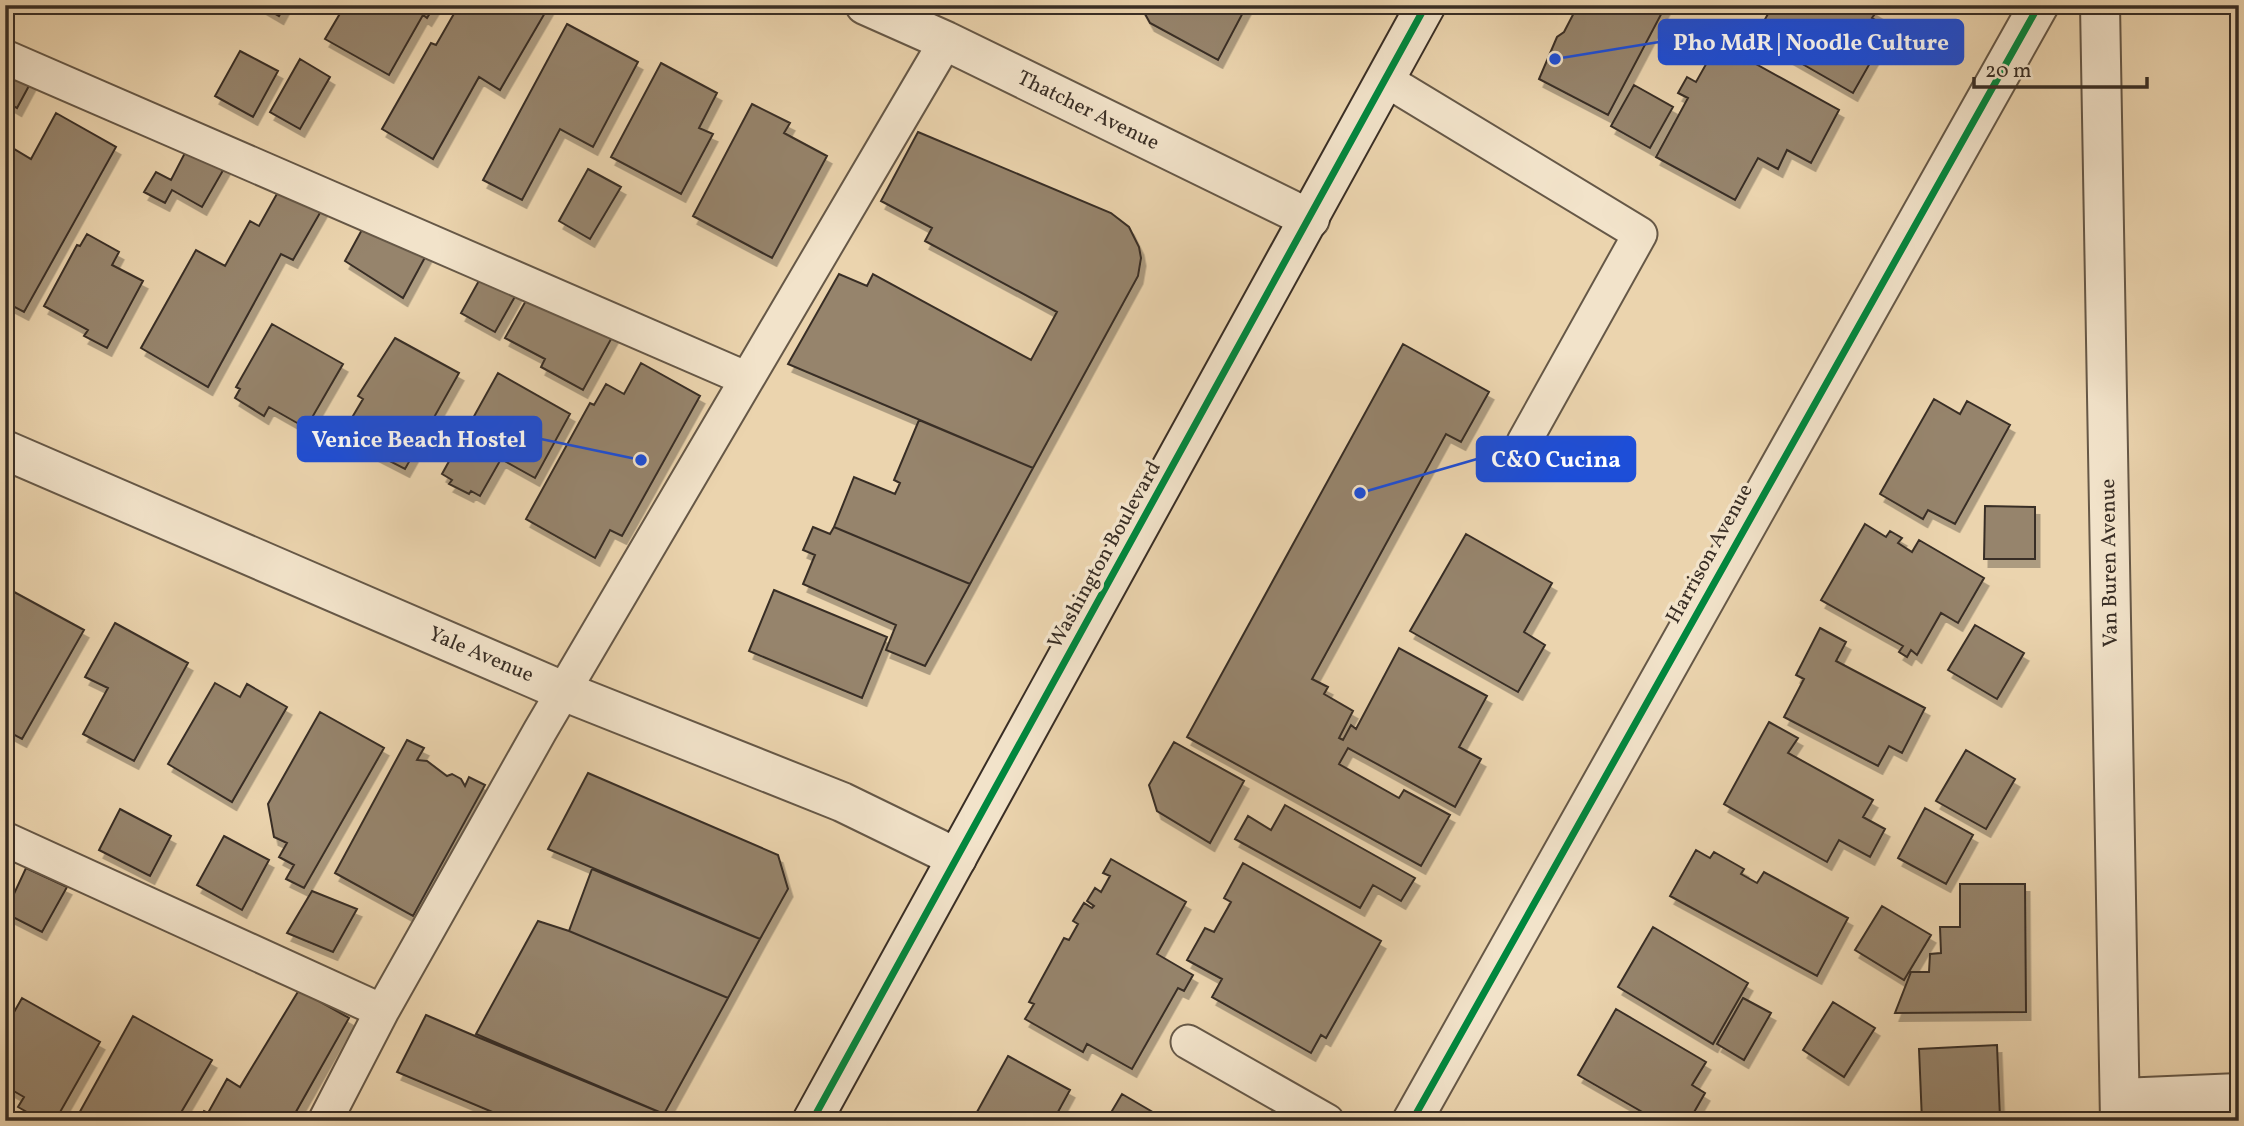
<svg xmlns="http://www.w3.org/2000/svg" width="2244" height="1126" viewBox="0 0 2244 1126" font-family="Vollkorn,serif">
	<defs>
		<filter id="shadow"><feDropShadow dx="4.5" dy="8" stdDeviation="0" flood-color="#0004"/></filter>
	</defs>
	<rect width="100%" height="100%" fill="#ebd4ae"/>
	<filter id="stains"><feTurbulence type="fractalNoise" baseFrequency=".00286" numOctaves="4"/><feColorMatrix values="0 0 0 0 .2 0 0 0 0 .09 0 0 0 0 .02 0 0 0 .5 -.17"/></filter>
	<radialGradient id="worn" r=".72"><stop offset=".6" stop-color="#630" stop-opacity="0"/><stop offset="1" stop-color="#630" stop-opacity=".3"/></radialGradient>
	<!-- building -->
	<path fill="#96846c" stroke="#392e25" stroke-width="2" filter="url(#shadow)" d="M 260,5 L 285,5 L 279,16 Z
		M 345,5 L 435,5 L 427,18 L 423,15 L 389,75 L 325,39 Z
		M 459,5 L 549,6 L 500,90 L 479,77 L 433,159 L 382,129 L 431,43 L 436,45 Z
		M 1140,5 L 1247,5 L 1218,60 L 1150,23 Z
		M 1578,5 L 1666,5 L 1608,115 L 1539,79 L 1557,37 L 1564,32 Z
		M 1773,5 L 1867,5 L 1877,11 L 1872,18 L 1890,28 L 1853,93 L 1755,37 Z
		M 567,24 L 638,62 L 593,147 L 560,129 L 522,200 L 483,180 Z
		M 1718,43 L 1839,110 L 1811,163 L 1787,150 L 1778,169 L 1758,158 L 1735,200 L 1656,157 L 1688,98 L 1678,93 L 1687,77 L 1696,82 Z
		M 240,51 L 278,71 L 253,117 L 215,96 Z
		M 300,59 L 330,77 L 300,129 L 270,112 Z
		M 661,63 L 717,93 L 699,128 L 713,134 L 681,194 L 611,157 Z
		M 13,71 L 31,82 L 17,108 L 5,101 L 5,86 Z
		M 1634,85 L 1673,107 L 1650,148 L 1611,126 Z
		M 752,104 L 790,123 L 784,133 L 827,156 L 772,258 L 693,216 Z
		M 56,113 L 116,147 L 24,312 L 5,302 L 5,153 L 9,146 L 31,159 Z
		M 918,132 L 1111,213 L 1129,227 L 1139,247 L 1141,258 L 1138,276 L 1033,468 L 788,364 L 839,274 L 867,286 L 873,274 L 1031,360 L 1057,312 L 925,241 L 932,228 L 881,201 Z
		M 188,147 L 225,167 L 202,207 L 172,190 L 165,203 L 144,192 L 156,172 L 171,180 Z
		M 588,169 L 621,187 L 590,239 L 559,221 Z
		M 283,183 L 324,206 L 293,260 L 281,254 L 208,387 L 141,348 L 196,250 L 225,266 L 250,221 L 259,226 Z
		M 364,226 L 429,250 L 403,298 L 345,261 Z
		M 87,234 L 119,252 L 112,265 L 143,281 L 107,348 L 84,336 L 88,330 L 44,306 L 77,245 L 80,246 Z
		M 486,268 L 521,286 L 495,332 L 461,313 Z
		M 533,288 L 615,332 L 583,390 L 541,367 L 545,359 L 505,338 Z
		M 272,324 L 343,364 L 306,428 L 269,407 L 264,416 L 235,398 L 240,389 L 236,387 Z
		M 395,338 L 459,373 L 405,469 L 341,436 L 363,399 L 358,396 Z
		M 1403,344 L 1489,392 L 1461,442 L 1446,434 L 1312,679 L 1328,687 L 1324,694 L 1353,711 L 1339,738 L 1343,740 L 1351,725 L 1356,729 L 1399,648 L 1487,696 L 1459,747 L 1481,759 L 1455,807 L 1348,748 L 1339,764 L 1399,798 L 1404,790 L 1450,815 L 1421,866 L 1187,737 Z
		M 641,363 L 700,396 L 622,536 L 610,530 L 595,558 L 526,519 L 590,403 L 594,405 L 606,384 L 624,394 Z
		M 498,373 L 570,414 L 535,478 L 501,459 L 480,496 L 471,491 L 469,494 L 449,484 L 452,480 L 442,474 Z
		M 1934,399 L 1960,414 L 1967,401 L 2010,425 L 1955,524 L 1928,510 L 1923,519 L 1880,494 Z
		M 919,420 L 1033,468 L 970,584 L 834,527 L 854,477 L 895,494 L 900,483 L 894,480 Z
		M 1985,506 L 2035,507 L 2035,559 L 1984,559 Z
		M 1865,524 L 1886,537 L 1890,531 L 1902,538 L 1898,543 L 1912,552 L 1919,540 L 1984,578 L 1958,623 L 1941,613 L 1917,655 L 1911,650 L 1907,657 L 1899,652 L 1903,646 L 1821,600 Z
		M 813,527 L 830,534 L 834,527 L 970,584 L 925,666 L 886,650 L 896,625 L 803,584 L 815,555 L 803,550 Z
		M 1466,534 L 1552,583 L 1524,632 L 1545,645 L 1518,692 L 1410,631 Z
		M 5,587 L 84,630 L 22,739 L 5,730 L 5,632 L 11,622 L 5,619 Z
		M 774,590 L 887,637 L 862,698 L 749,651 Z
		M 115,623 L 188,663 L 134,761 L 83,734 L 108,688 L 85,677 Z
		M 1975,625 L 2024,653 L 1997,699 L 1948,670 Z
		M 1820,628 L 1846,642 L 1836,661 L 1925,708 L 1902,753 L 1889,746 L 1878,766 L 1784,717 L 1804,679 L 1796,675 Z
		M 215,683 L 240,697 L 247,684 L 287,707 L 232,802 L 168,764 Z
		M 320,712 L 384,748 L 304,888 L 286,879 L 294,865 L 279,857 L 287,843 L 274,837 L 268,804 Z
		M 1769,722 L 1798,738 L 1788,753 L 1873,800 L 1863,817 L 1885,829 L 1870,857 L 1839,840 L 1827,862 L 1724,804 Z
		M 407,740 L 424,748 L 417,760 L 427,761 L 447,776 L 452,774 L 461,779 L 465,786 L 469,777 L 485,785 L 413,916 L 335,873 Z
		M 1174,742 L 1244,781 L 1210,843 L 1157,811 L 1149,785 Z
		M 1966,750 L 2015,779 L 1986,829 L 1936,801 Z
		M 588,773 L 778,855 L 788,889 L 760,939 L 548,849 Z
		M 1285,805 L 1415,878 L 1401,901 L 1373,885 L 1360,908 L 1235,839 L 1248,816 L 1271,830 Z
		M 1925,808 L 1973,835 L 1946,884 L 1898,858 Z
		M 120,809 L 171,836 L 150,876 L 99,850 Z
		M 224,836 L 269,860 L 242,910 L 197,885 Z
		M 1696,850 L 1710,858 L 1714,852 L 1744,869 L 1741,874 L 1757,883 L 1764,872 L 1848,918 L 1817,976 L 1670,896 Z
		M 1111,859 L 1186,902 L 1157,954 L 1193,975 L 1184,991 L 1178,988 L 1132,1069 L 1087,1044 L 1083,1052 L 1025,1019 L 1034,1004 L 1029,1002 L 1064,938 L 1069,940 L 1078,924 L 1073,921 L 1084,903 L 1092,908 L 1094,906 L 1087,901 L 1095,888 L 1101,892 L 1110,876 L 1103,873 Z
		M 1243,863 L 1381,941 L 1326,1038 L 1321,1035 L 1311,1053 L 1212,997 L 1222,979 L 1187,960 L 1205,928 L 1214,932 L 1231,902 L 1224,898 Z
		M 26,868 L 67,887 L 42,932 L 5,913 Z
		M 592,869 L 760,939 L 728,998 L 569,931 Z
		M 1960,884 L 2025,884 L 2026,1012 L 1895,1013 L 1911,972 L 1929,972 L 1930,954 L 1941,953 L 1940,927 L 1960,927 Z
		M 312,891 L 357,909 L 333,952 L 287,933 Z
		M 1882,906 L 1931,935 L 1904,980 L 1855,950 Z
		M 538,921 L 569,931 L 728,998 L 664,1114 L 476,1034 Z
		M 1653,927 L 1748,983 L 1713,1044 L 1618,987 Z
		M 299,990 L 349,1018 L 293,1117 L 291,1115 L 288,1121 L 199,1121 L 204,1111 L 208,1113 L 227,1079 L 240,1087 Z
		M 22,998 L 100,1042 L 55,1121 L 43,1121 L 18,1107 L 24,1097 L 5,1086 L 5,1028 Z
		M 1743,998 L 1771,1013 L 1744,1060 L 1717,1044 Z
		M 1833,1002 L 1875,1028 L 1844,1077 L 1803,1050 Z
		M 1616,1009 L 1706,1062 L 1692,1085 L 1705,1093 L 1689,1121 L 1658,1121 L 1578,1075 Z
		M 426,1015 L 475,1036 L 664,1114 L 661,1121 L 514,1121 L 397,1072 Z
		M 133,1016 L 212,1060 L 176,1121 L 83,1121 L 77,1117 Z
		M 1997,1045 L 2000,1118 L 2022,1118 L 2022,1121 L 1922,1121 L 1919,1049 Z
		M 1008,1056 L 1070,1090 L 1053,1121 L 972,1121 Z
		M 1122,1094 L 1168,1121 L 1106,1121 Z"/>
	<g fill="none" stroke-linecap="round" stroke-linejoin="round">
		<defs>
			<path id="service" d="M 5,57 L 747,379
				M 1386,80 L 1640,234 L 1524,442
				M 5,839 L 382,1011
				M 1188,1042 L 1327,1121
				M 325,1121 L 382,1011 L 540,731 L 946,41"/>
			<path id="minor" d="M 865,5 L 946,41 L 1310,219
				M 2100,5 L 2120,1121
				M 5,450 L 563,691 L 842,802 L 957,858
				M 2121,1098 L 2239,1093
				M 1412,1121 L 2039,5"/>
			<path id="secondary" d="M 812,1121 L 1426,5"/>
		</defs>
		<!-- service casing -->
		<use href="#service" stroke="#665847" stroke-width="37"/>
		<!-- minor casing -->
		<use href="#minor" stroke="#665847" stroke-width="42"/>
		<!-- secondary casing -->
		<use href="#secondary" stroke="#392e25" stroke-width="42"/>
		<!-- service -->
		<use href="#service" stroke="#f2e3ca" stroke-width="33"/>
		<!-- minor -->
		<use href="#minor" stroke="#f2e3ca" stroke-width="38"/>
		<!-- secondary -->
		<use href="#secondary" stroke="#f2e3ca" stroke-width="38"/>
		<defs>
			<path id="cycleway" d="M 812,1121 L 1426,5
				M 1412,1121 L 2039,5"/>
		</defs>
		<!-- cycleway casing -->
		<use href="#cycleway" stroke="#f2e3ca" stroke-width="11"/>
		<!-- cycleway -->
		<use href="#cycleway" stroke="#00873e" stroke-width="7"/>
	</g>
	<g text-anchor="middle" dominant-baseline="central" stroke-width="7" stroke-linejoin="round" paint-order="stroke">
		<!-- street labels -->
		<g font-size="21" fill="#392e25" stroke="#f2e3ca">
			<text transform="translate(1088 111) rotate(26)">Thatcher Avenue</text>
			<text transform="translate(1710 554) rotate(-61)">Harrison Avenue</text>
			<text transform="translate(1105 555) rotate(-61)">Washington Boulevard</text>
			<text transform="translate(2110 563) rotate(-91)">Van Buren Avenue</text>
			<text transform="translate(481 655) rotate(23)">Yale Avenue</text>
		</g>
	</g>
	<!-- callouts -->
	<path fill="none" stroke="#1d4ed8" stroke-width="2.5" d="M1555 59L1659 42M641 460L541 439M1360 493L1477 459"/>
	<g fill="#1d4ed8" stroke="#f2e3ca" stroke-width="2.5">
		<circle cx="1555" cy="59" r="7"/>
		<circle cx="641" cy="460" r="7"/>
		<circle cx="1360" cy="493" r="7"/>
	</g>
	<g fill="#1d4ed8" stroke="#1d4ed8" stroke-width="2.5">
		<rect x="1659" y="20" width="304" height="44" rx="7"/>
		<rect x="298" y="417" width="243" height="44" rx="7"/>
		<rect x="1477" y="437" width="158" height="44" rx="7"/>
	</g>
	<g font-size="23" text-anchor="middle" font-weight="bold" fill="#fff">
		<text x="1811" y="50">Pho MdR | Noodle Culture</text>
		<text x="419" y="447">Venice Beach Hostel</text>
		<text x="1556" y="467">C&amp;O Cucina</text>
	</g>
	<!-- margin -->
	<rect width="2244" height="1126" fill="none" stroke="#ebd4ae" stroke-width="28"/>
	<rect x="7" y="7" width="2230" height="1112" fill="none" stroke="#392e25" stroke-width="3.5"/>
	<rect x="14" y="14" width="2216" height="1098" fill="none" stroke="#392e25" stroke-width="2"/>
	<!-- scale -->
	<path d="M1974 77v10h173v-10" fill="none" stroke="#392e25" stroke-width="3.5"/>
	<text x="1985" y="77" font-size="21" fill="#392e25" stroke="#f2e3ca" stroke-width="5" paint-order="stroke">20 m</text>
	<rect width="100%" height="100%" filter="url(#stains)"/>
	<rect width="100%" height="100%" fill="url(#worn)"/>
</svg>
